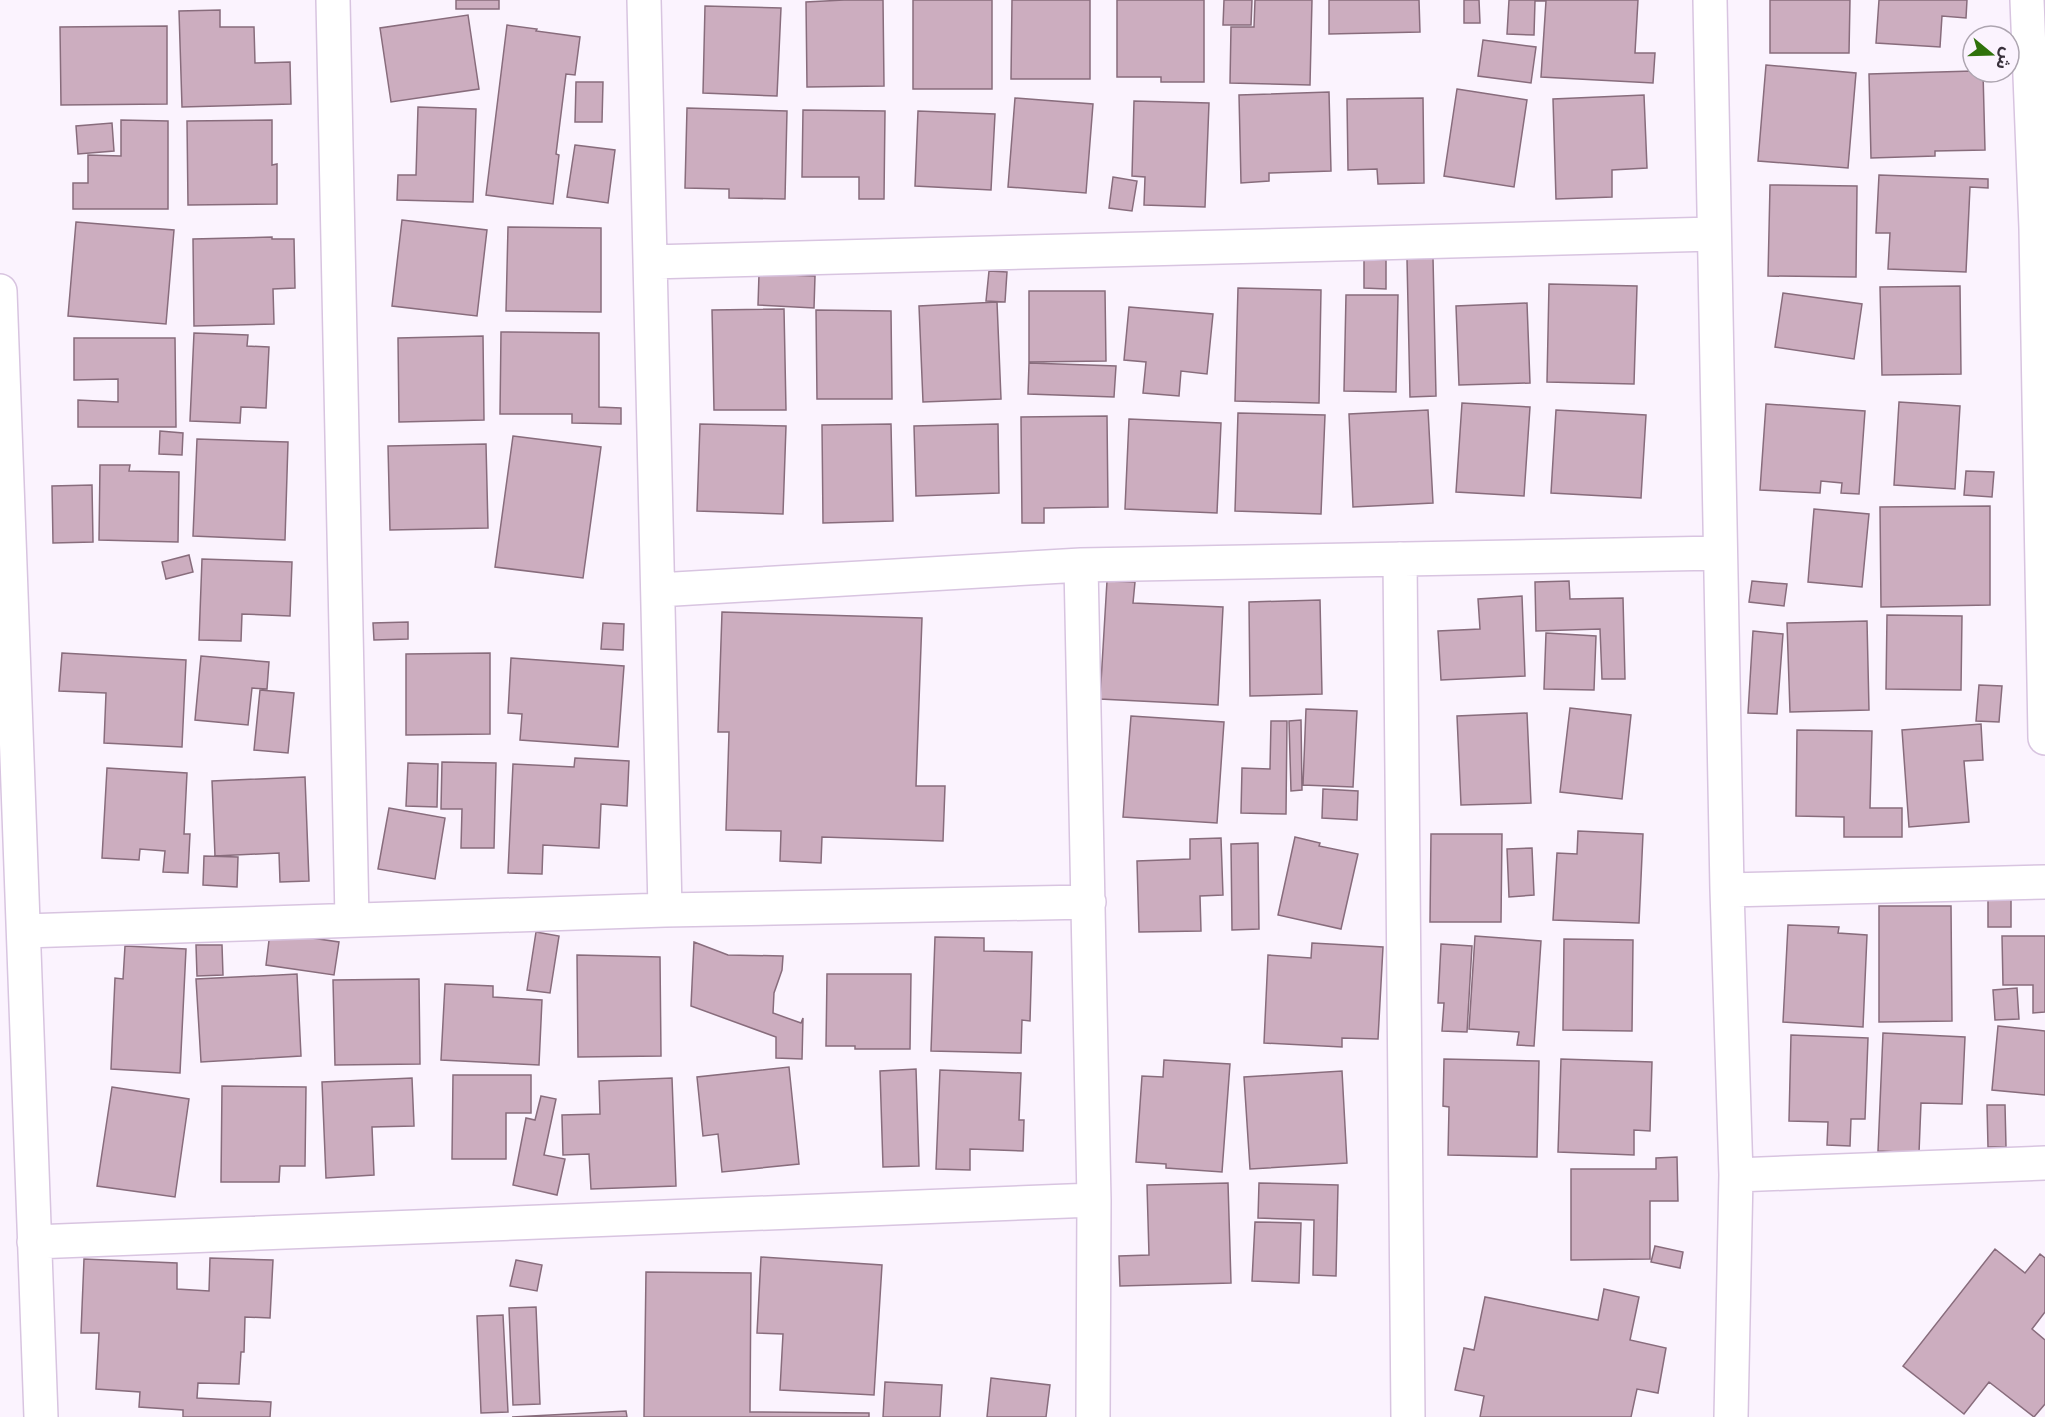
<svg xmlns="http://www.w3.org/2000/svg" width="2045" height="1417" viewBox="0 0 2045 1417" font-family="'Sofia Sans Condensed','Noto Sans Arabic',sans-serif">
	<rect width="100%" height="100%" fill="#fbf3fe"/>
	<!-- building -->
	<path fill="#ccadbf" stroke="#886c7c" stroke-width="1.5" d="M 456,0 L 499,0 L 499,9 L 456,9 Z
		M 844,0 L 883,0 L 884,86 L 807,87 L 806,2 Z
		M 913,0 L 992,0 L 992,89 L 913,89 Z
		M 1012,0 L 1090,0 L 1090,79 L 1011,79 Z
		M 1117,0 L 1204,0 L 1204,82 L 1161,82 L 1161,77 L 1117,77 Z
		M 1224,0 L 1252,0 L 1251,25 L 1223,25 Z
		M 1255,0 L 1312,0 L 1310,85 L 1230,83 L 1231,27 L 1254,27 Z
		M 1329,0 L 1419,0 L 1420,32 L 1329,34 Z
		M 1464,0 L 1479,0 L 1480,23 L 1464,23 Z
		M 1509,0 L 1638,0 L 1635,53 L 1655,53 L 1653,83 L 1541,77 L 1546,1 L 1535,1 L 1534,35 L 1507,34 Z
		M 1770,0 L 1850,0 L 1849,53 L 1770,53 Z
		M 1879,0 L 1967,0 L 1966,18 L 1942,16 L 1940,47 L 1876,43 Z
		M 705,6 L 781,8 L 777,96 L 703,93 Z
		M 220,10 L 220,27 L 254,27 L 255,63 L 290,62 L 291,104 L 182,107 L 179,11 Z
		M 468,15 L 479,89 L 391,102 L 380,28 Z
		M 507,25 L 537,29 L 536,31 L 580,37 L 575,75 L 566,74 L 556,154 L 559,155 L 553,204 L 486,195 Z
		M 167,26 L 167,104 L 61,105 L 60,27 Z
		M 1483,40 L 1536,47 L 1531,83 L 1478,76 Z
		M 1766,65 L 1856,73 L 1848,168 L 1758,161 Z
		M 1973,71 L 1983,72 L 1985,150 L 1935,151 L 1935,156 L 1871,158 L 1869,74 Z
		M 576,82 L 603,82 L 602,122 L 575,122 Z
		M 1457,89 L 1527,100 L 1514,187 L 1444,176 Z
		M 1329,92 L 1331,171 L 1269,173 L 1269,181 L 1241,183 L 1239,95 Z
		M 1644,95 L 1647,168 L 1612,170 L 1612,197 L 1556,199 L 1553,99 Z
		M 1015,98 L 1093,104 L 1086,193 L 1008,187 Z
		M 1423,98 L 1424,183 L 1378,184 L 1377,169 L 1348,170 L 1347,99 Z
		M 1134,101 L 1209,103 L 1205,207 L 1144,205 L 1145,177 L 1132,176 Z
		M 418,107 L 476,109 L 473,202 L 397,200 L 398,175 L 416,175 Z
		M 687,108 L 787,111 L 785,199 L 729,198 L 729,189 L 685,188 Z
		M 803,110 L 885,111 L 884,199 L 859,199 L 859,177 L 802,177 Z
		M 918,111 L 995,114 L 991,190 L 915,186 Z
		M 121,120 L 168,121 L 168,209 L 73,209 L 73,183 L 88,183 L 88,155 L 121,156 Z
		M 272,120 L 272,165 L 277,164 L 277,204 L 188,205 L 187,121 Z
		M 112,123 L 114,151 L 78,154 L 76,126 Z
		M 575,145 L 615,150 L 608,203 L 567,197 Z
		M 1879,175 L 1988,179 L 1988,188 L 1970,187 L 1966,272 L 1888,269 L 1890,233 L 1876,233 Z
		M 1113,177 L 1137,181 L 1132,211 L 1109,208 Z
		M 1770,185 L 1857,186 L 1856,277 L 1768,276 Z
		M 402,220 L 487,230 L 477,316 L 392,306 Z
		M 76,222 L 174,230 L 166,324 L 68,316 Z
		M 508,227 L 601,228 L 601,312 L 506,311 Z
		M 272,237 L 272,239 L 294,239 L 295,288 L 273,289 L 274,324 L 194,326 L 193,239 Z
		M 1433,258 L 1436,396 L 1410,397 L 1407,259 Z
		M 1364,260 L 1386,260 L 1386,289 L 1364,288 Z
		M 989,271 L 1007,272 L 1005,302 L 986,301 Z
		M 759,274 L 815,276 L 814,308 L 758,305 Z
		M 1549,284 L 1637,286 L 1634,384 L 1547,382 Z
		M 1960,286 L 1961,374 L 1882,375 L 1880,287 Z
		M 1238,288 L 1321,290 L 1319,403 L 1235,401 Z
		M 1029,291 L 1105,291 L 1106,361 L 1029,362 Z
		M 1783,293 L 1862,304 L 1854,359 L 1775,347 Z
		M 1346,295 L 1398,295 L 1396,392 L 1344,391 Z
		M 997,302 L 1001,399 L 923,402 L 919,306 Z
		M 1527,303 L 1530,383 L 1459,385 L 1456,306 Z
		M 1129,307 L 1213,314 L 1207,374 L 1181,371 L 1179,396 L 1143,393 L 1146,362 L 1124,360 Z
		M 784,309 L 786,410 L 714,410 L 712,310 Z
		M 816,310 L 891,311 L 892,399 L 817,399 Z
		M 501,332 L 599,333 L 599,407 L 621,408 L 621,424 L 572,423 L 572,414 L 500,414 Z
		M 194,333 L 248,335 L 247,346 L 269,347 L 266,408 L 241,407 L 240,423 L 190,421 Z
		M 483,336 L 484,420 L 399,422 L 398,338 Z
		M 74,338 L 175,338 L 176,427 L 78,427 L 78,400 L 118,402 L 118,379 L 74,380 Z
		M 1029,363 L 1116,366 L 1114,397 L 1028,394 Z
		M 1899,402 L 1960,406 L 1955,489 L 1894,485 Z
		M 1462,403 L 1530,407 L 1524,496 L 1456,492 Z
		M 1766,404 L 1865,411 L 1859,494 L 1841,493 L 1842,483 L 1821,481 L 1820,493 L 1760,490 Z
		M 1428,410 L 1433,503 L 1353,507 L 1349,414 Z
		M 1556,410 L 1646,415 L 1641,498 L 1551,493 Z
		M 1238,413 L 1325,415 L 1321,514 L 1235,511 Z
		M 1107,416 L 1108,507 L 1044,508 L 1044,523 L 1022,523 L 1021,417 Z
		M 1129,419 L 1221,423 L 1217,513 L 1125,509 Z
		M 700,424 L 786,426 L 783,514 L 697,511 Z
		M 891,424 L 893,521 L 823,523 L 822,425 Z
		M 998,424 L 999,493 L 916,496 L 914,426 Z
		M 160,431 L 183,433 L 182,455 L 159,454 Z
		M 513,436 L 601,447 L 583,578 L 495,567 Z
		M 197,439 L 288,442 L 285,540 L 193,536 Z
		M 486,444 L 488,528 L 390,530 L 388,446 Z
		M 100,465 L 130,465 L 129,471 L 179,472 L 178,542 L 99,540 Z
		M 1966,471 L 1994,472 L 1992,497 L 1964,495 Z
		M 92,485 L 93,542 L 53,543 L 52,486 Z
		M 1990,506 L 1990,605 L 1881,607 L 1880,507 Z
		M 1814,509 L 1869,514 L 1862,587 L 1808,582 Z
		M 189,555 L 193,572 L 166,579 L 162,562 Z
		M 202,559 L 292,562 L 290,616 L 242,614 L 241,641 L 199,640 Z
		M 1107,581 L 1135,582 L 1133,603 L 1223,607 L 1218,705 L 1100,699 Z
		M 1569,581 L 1570,599 L 1623,598 L 1625,679 L 1602,679 L 1600,629 L 1536,631 L 1535,582 Z
		M 1752,581 L 1787,584 L 1784,606 L 1749,602 Z
		M 1522,596 L 1525,676 L 1441,680 L 1438,631 L 1480,629 L 1478,599 Z
		M 1320,600 L 1322,694 L 1250,696 L 1249,602 Z
		M 722,612 L 922,618 L 916,786 L 945,786 L 943,841 L 822,837 L 821,863 L 780,861 L 781,831 L 726,830 L 729,732 L 718,732 Z
		M 1887,615 L 1962,616 L 1961,690 L 1886,689 Z
		M 1867,621 L 1869,710 L 1790,712 L 1787,623 Z
		M 408,622 L 408,639 L 374,640 L 373,623 Z
		M 603,623 L 624,624 L 623,650 L 601,649 Z
		M 1753,631 L 1783,634 L 1777,714 L 1748,713 Z
		M 1546,633 L 1596,636 L 1594,690 L 1544,689 Z
		M 62,653 L 186,660 L 182,747 L 104,743 L 106,693 L 59,691 Z
		M 490,653 L 490,734 L 406,735 L 406,654 Z
		M 201,656 L 269,662 L 267,689 L 252,688 L 248,725 L 195,720 Z
		M 511,658 L 624,666 L 618,747 L 520,740 L 522,714 L 508,713 Z
		M 1979,685 L 2002,686 L 1999,722 L 1976,721 Z
		M 260,690 L 294,693 L 288,753 L 254,750 Z
		M 1570,708 L 1631,715 L 1622,799 L 1560,792 Z
		M 1306,709 L 1357,711 L 1353,787 L 1303,785 Z
		M 1527,713 L 1531,803 L 1461,805 L 1457,716 Z
		M 1131,716 L 1224,722 L 1217,823 L 1123,817 Z
		M 1301,720 L 1302,790 L 1291,791 L 1289,721 Z
		M 1271,721 L 1287,721 L 1286,814 L 1241,813 L 1242,768 L 1270,769 Z
		M 1981,724 L 1983,760 L 1964,761 L 1969,822 L 1909,827 L 1902,730 Z
		M 1797,730 L 1872,731 L 1870,808 L 1902,808 L 1902,837 L 1844,837 L 1844,817 L 1796,816 Z
		M 575,758 L 629,761 L 627,806 L 601,804 L 599,848 L 543,845 L 542,874 L 508,873 L 513,764 L 574,767 Z
		M 442,762 L 496,763 L 494,848 L 461,848 L 462,809 L 441,809 Z
		M 408,763 L 438,764 L 437,807 L 406,806 Z
		M 107,768 L 187,773 L 184,834 L 190,834 L 188,873 L 163,872 L 165,851 L 140,849 L 139,860 L 102,858 Z
		M 305,777 L 309,881 L 280,882 L 279,853 L 215,856 L 212,781 Z
		M 1323,789 L 1358,791 L 1357,820 L 1322,818 Z
		M 389,808 L 445,818 L 435,879 L 378,869 Z
		M 1578,831 L 1643,834 L 1639,923 L 1553,920 L 1557,853 L 1577,854 Z
		M 1431,834 L 1502,834 L 1501,922 L 1430,922 Z
		M 1295,837 L 1320,843 L 1319,846 L 1358,854 L 1341,929 L 1278,915 Z
		M 1221,838 L 1223,895 L 1200,896 L 1201,931 L 1139,932 L 1137,861 L 1190,859 L 1190,839 Z
		M 1258,843 L 1259,929 L 1232,930 L 1231,844 Z
		M 1532,848 L 1534,895 L 1509,897 L 1507,849 Z
		M 204,856 L 238,857 L 237,887 L 203,885 Z
		M 1988,892 L 2011,892 L 2011,927 L 1988,927 Z
		M 1879,906 L 1951,906 L 1952,1021 L 1879,1022 Z
		M 1788,925 L 1839,927 L 1838,933 L 1867,935 L 1863,1027 L 1783,1022 Z
		M 270,932 L 339,942 L 334,975 L 266,965 Z
		M 536,932 L 559,936 L 550,993 L 527,990 Z
		M 1475,936 L 1541,941 L 1534,1046 L 1517,1045 L 1519,1032 L 1469,1029 Z
		M 2002,936 L 2045,936 L 2045,1012 L 2033,1013 L 2033,985 L 2003,985 Z
		M 935,937 L 984,938 L 984,951 L 1032,952 L 1030,1021 L 1022,1020 L 1021,1053 L 931,1051 Z
		M 1564,939 L 1633,940 L 1632,1031 L 1563,1030 Z
		M 694,942 L 728,955 L 783,956 L 782,970 L 774,993 L 773,1013 L 801,1023 L 803,1018 L 802,1059 L 776,1058 L 776,1037 L 691,1006 Z
		M 1312,943 L 1383,947 L 1378,1039 L 1342,1038 L 1342,1047 L 1264,1043 L 1268,955 L 1311,958 Z
		M 1441,944 L 1472,946 L 1467,1032 L 1442,1031 L 1444,1003 L 1438,1003 Z
		M 196,945 L 222,945 L 223,975 L 197,976 Z
		M 125,946 L 186,949 L 180,1073 L 111,1069 L 115,978 L 123,979 Z
		M 577,955 L 660,957 L 661,1056 L 578,1057 Z
		M 297,974 L 301,1056 L 201,1062 L 196,979 Z
		M 827,974 L 911,974 L 910,1049 L 855,1049 L 855,1046 L 826,1046 Z
		M 419,979 L 420,1064 L 335,1065 L 333,980 Z
		M 445,984 L 493,986 L 493,997 L 542,1000 L 539,1065 L 441,1060 Z
		M 2017,988 L 2019,1019 L 1995,1020 L 1993,990 Z
		M 1998,1026 L 2045,1031 L 2045,1095 L 1992,1090 Z
		M 1883,1033 L 1965,1037 L 1962,1104 L 1921,1103 L 1919,1153 L 1878,1151 Z
		M 1791,1035 L 1868,1038 L 1865,1119 L 1851,1119 L 1850,1146 L 1827,1145 L 1828,1122 L 1789,1121 Z
		M 1444,1059 L 1539,1061 L 1537,1157 L 1448,1155 L 1449,1107 L 1443,1106 Z
		M 1561,1059 L 1652,1062 L 1650,1131 L 1634,1130 L 1634,1155 L 1558,1152 Z
		M 1164,1060 L 1230,1064 L 1222,1172 L 1166,1168 L 1166,1164 L 1136,1162 L 1142,1076 L 1163,1077 Z
		M 789,1067 L 799,1164 L 722,1172 L 718,1134 L 703,1136 L 697,1077 Z
		M 916,1069 L 919,1166 L 883,1167 L 880,1071 Z
		M 940,1070 L 1021,1073 L 1019,1120 L 1024,1120 L 1023,1151 L 970,1149 L 970,1170 L 936,1169 Z
		M 1342,1071 L 1347,1163 L 1250,1169 L 1244,1077 Z
		M 453,1075 L 531,1075 L 531,1113 L 506,1113 L 506,1159 L 452,1159 Z
		M 412,1078 L 414,1126 L 372,1127 L 374,1175 L 326,1178 L 322,1082 Z
		M 672,1078 L 676,1186 L 591,1189 L 589,1154 L 563,1155 L 562,1115 L 600,1114 L 599,1081 Z
		M 222,1086 L 306,1087 L 305,1166 L 280,1166 L 279,1182 L 221,1182 Z
		M 112,1087 L 189,1099 L 175,1197 L 97,1186 Z
		M 541,1096 L 556,1099 L 544,1155 L 565,1159 L 557,1195 L 513,1185 L 526,1118 L 535,1120 Z
		M 1987,1105 L 2005,1105 L 2006,1147 L 1988,1147 Z
		M 1677,1157 L 1678,1201 L 1650,1201 L 1650,1259 L 1571,1260 L 1571,1169 L 1656,1169 L 1656,1158 Z
		M 1228,1183 L 1231,1283 L 1120,1286 L 1119,1256 L 1149,1255 L 1147,1185 Z
		M 1259,1183 L 1338,1185 L 1336,1276 L 1313,1275 L 1314,1220 L 1258,1218 Z
		M 1255,1222 L 1301,1223 L 1299,1283 L 1252,1281 Z
		M 1655,1246 L 1683,1252 L 1680,1268 L 1651,1262 Z
		M 1995,1249 L 2025,1273 L 2040,1254 L 2045,1258 L 2045,1312 L 2032,1329 L 2045,1340 L 2045,1404 L 2034,1417 L 1989,1382 L 1964,1414 L 1903,1366 Z
		M 761,1257 L 882,1265 L 874,1395 L 780,1390 L 783,1334 L 757,1333 Z
		M 210,1258 L 273,1260 L 270,1318 L 245,1317 L 244,1352 L 241,1352 L 239,1384 L 198,1383 L 197,1398 L 271,1402 L 270,1417 L 183,1417 L 183,1410 L 139,1407 L 140,1392 L 96,1389 L 99,1333 L 81,1333 L 84,1259 L 177,1263 L 177,1289 L 209,1291 Z
		M 516,1260 L 542,1265 L 537,1291 L 510,1286 Z
		M 646,1272 L 751,1273 L 750,1412 L 869,1413 L 869,1417 L 644,1417 Z
		M 1604,1289 L 1639,1297 L 1630,1340 L 1666,1348 L 1658,1393 L 1637,1389 L 1631,1417 L 1480,1417 L 1484,1396 L 1455,1390 L 1464,1348 L 1474,1350 L 1485,1297 L 1598,1320 Z
		M 536,1307 L 540,1404 L 513,1405 L 509,1308 Z
		M 503,1315 L 508,1412 L 481,1413 L 477,1316 Z
		M 991,1378 L 1050,1385 L 1046,1417 L 987,1417 Z
		M 885,1382 L 942,1385 L 940,1417 L 883,1417 Z
		M 626,1411 L 627,1417 L 512,1417 Z"/>
	<g fill="none" stroke-linecap="round" stroke-linejoin="round">
		<defs>
			<path id="street" d="M 333,0 L 352,920
				M 644,0 L 665,910
				M 1710,0 L 1727,890 L 1736,1175 L 1731,1417
				M 2027,0 L 2036,228 L 2045,738
				M 650,262 L 1714,234
				M 0,291 L 41,1417
				M 1400,559 L 1408,1417
				M 1081,565 L 1094,1200 L 1093,1417
				M 658,590 L 1081,565 L 1720,553
				M 1727,890 L 2045,882
				M 24,931 L 665,910 L 1089,902
				M 1736,1175 L 2045,1163
				M 34,1242 L 1094,1200"/>
		</defs>
		<!-- street casing -->
		<use href="#street" stroke="#d8c4e0" stroke-width="36"/>
		<!-- street -->
		<use href="#street" stroke="#fff" stroke-width="33"/>
	</g>
	<!-- north arrow -->
	<g transform="translate(1991 54) rotate(109)"><circle r="28" fill="#fbf3fe" stroke="#ada5b0" stroke-width="1.5"/>
	<path d="M0-4.5L10 22L0 15L-10 22Z" fill="#2f710b"/>
	<text y="-9" font-size="16" font-weight="bold" text-anchor="middle" fill="#38303b">ش</text>
	</g>
</svg>
